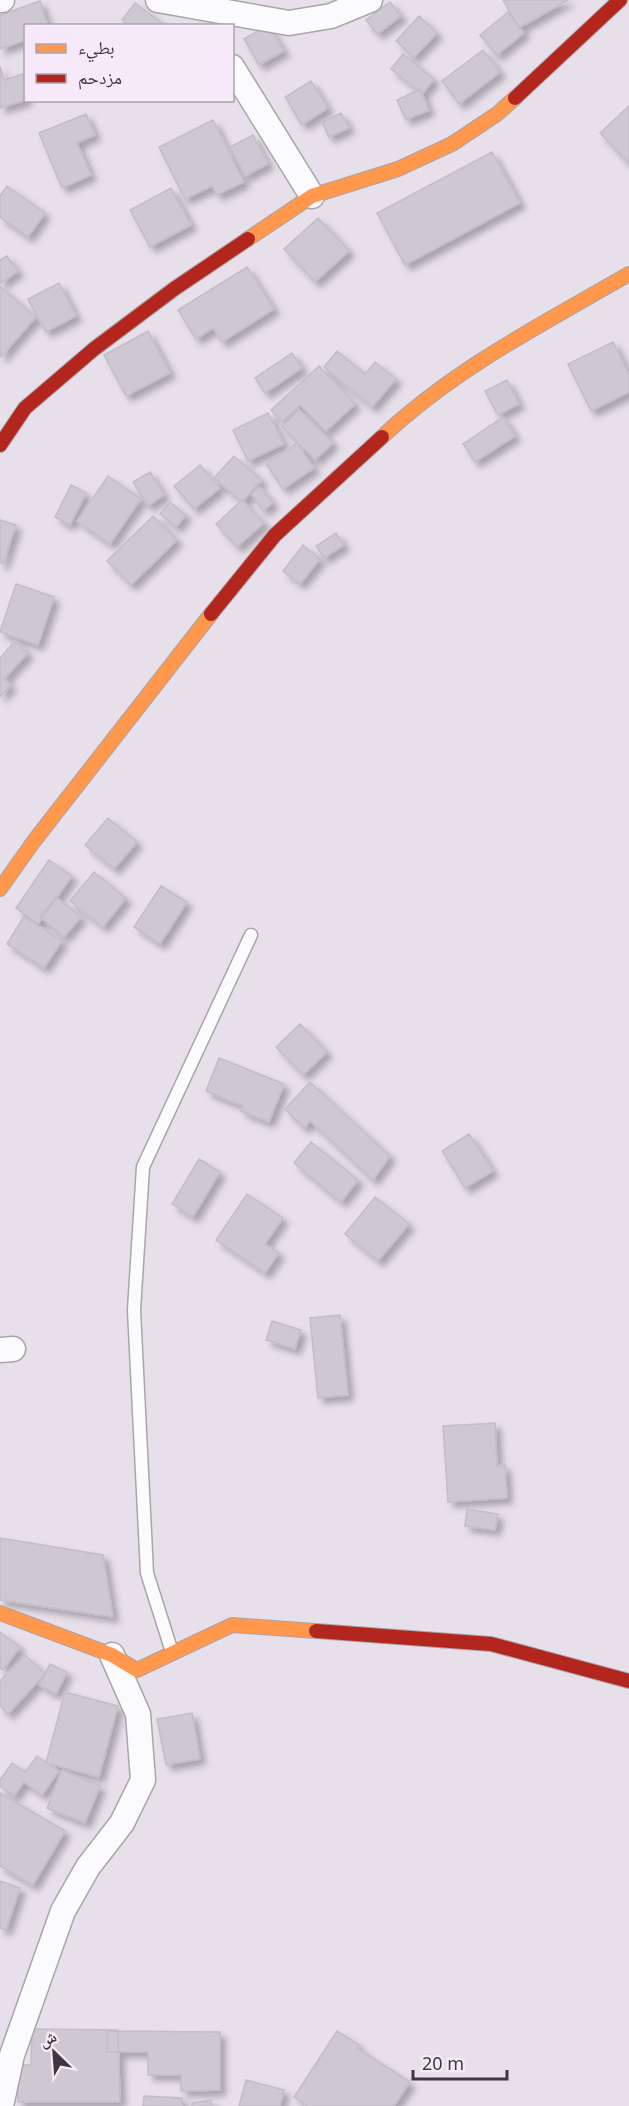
<svg xmlns="http://www.w3.org/2000/svg" width="629" height="2106" viewBox="0 0 629 2106" font-family="'Noto Sans','Noto Naskh Arabic',sans-serif">
	<defs>
		<filter id="shadow"><feDropShadow dx="5.5" dy="5.5" stdDeviation="3" flood-color="#0004"/></filter>
	</defs>
	<rect width="100%" height="100%" fill="#e7e0ea"/>
	<!-- building -->
	<path fill="#cec9d0" stroke="#c3bdc5" stroke-width="1.5" filter="url(#shadow)" d="M 503,0 L 568,0 L 519,28 Z
		M 40,1 L 48,26 L 26,26 L 26,40 L 0,49 L 0,15 Z
		M 390,2 L 401,16 L 377,34 L 366,20 Z
		M 135,3 L 162,23 L 160,26 L 129,26 L 122,20 Z
		M 508,12 L 524,33 L 497,55 L 480,35 Z
		M 419,16 L 437,33 L 414,57 L 396,41 Z
		M 268,25 L 284,51 L 259,65 L 244,39 Z
		M 483,50 L 500,72 L 459,104 L 442,81 Z
		M 403,54 L 434,79 L 422,94 L 391,69 Z
		M 0,66 L 4,80 L 26,73 L 26,100 L 0,108 Z
		M 311,81 L 328,108 L 302,125 L 285,97 Z
		M 420,89 L 429,110 L 406,120 L 397,100 Z
		M 629,106 L 629,162 L 628,163 L 600,133 Z
		M 341,113 L 349,128 L 329,137 L 322,122 Z
		M 86,114 L 95,135 L 77,143 L 91,175 L 62,188 L 39,133 Z
		M 213,120 L 244,182 L 217,195 L 212,186 L 185,199 L 159,147 Z
		M 253,135 L 268,164 L 245,176 L 230,147 Z
		M 492,152 L 520,203 L 405,265 L 377,213 Z
		M 7,186 L 45,213 L 28,237 L 0,217 L 0,196 Z
		M 171,188 L 191,225 L 150,247 L 130,210 Z
		M 318,218 L 349,251 L 315,282 L 284,249 Z
		M 7,256 L 18,271 L 0,284 L 0,260 Z
		M 247,267 L 274,309 L 222,342 L 213,328 L 196,339 L 178,310 Z
		M 59,283 L 76,316 L 46,332 L 28,299 Z
		M 0,286 L 36,317 L 1,357 L 0,356 Z
		M 148,331 L 170,373 L 126,396 L 104,355 Z
		M 613,342 L 629,375 L 629,392 L 591,411 L 568,364 Z
		M 337,351 L 365,374 L 375,362 L 396,379 L 372,407 L 324,367 Z
		M 292,353 L 302,368 L 265,393 L 255,378 Z
		M 319,366 L 355,404 L 326,431 L 300,405 L 282,422 L 271,410 Z
		M 507,380 L 519,404 L 498,415 L 485,391 Z
		M 299,409 L 333,443 L 315,460 L 282,427 Z
		M 268,413 L 284,444 L 248,461 L 233,430 Z
		M 503,417 L 515,436 L 475,462 L 463,444 Z
		M 297,443 L 314,468 L 283,489 L 266,464 Z
		M 234,456 L 262,480 L 242,502 L 214,478 Z
		M 200,465 L 220,488 L 194,509 L 174,486 Z
		M 150,472 L 164,495 L 148,506 L 133,482 Z
		M 108,476 L 141,499 L 110,544 L 77,521 Z
		M 71,485 L 86,493 L 70,525 L 55,517 Z
		M 260,487 L 273,503 L 263,511 L 251,494 Z
		M 242,500 L 264,523 L 237,547 L 216,524 Z
		M 170,502 L 186,515 L 176,527 L 160,514 Z
		M 153,516 L 177,540 L 131,585 L 107,561 Z
		M 0,520 L 16,525 L 3,564 L 0,563 Z
		M 336,533 L 344,545 L 324,558 L 316,546 Z
		M 303,545 L 320,559 L 300,584 L 283,571 Z
		M 16,584 L 54,597 L 38,645 L 0,632 Z
		M 15,641 L 28,653 L 4,679 L 11,685 L 0,697 L 0,658 Z
		M 108,818 L 137,842 L 114,869 L 85,845 Z
		M 49,860 L 72,876 L 38,924 L 16,908 Z
		M 94,872 L 126,898 L 103,927 L 70,901 Z
		M 161,886 L 187,902 L 160,944 L 134,927 Z
		M 56,897 L 81,917 L 64,937 L 40,917 Z
		M 24,916 L 62,941 L 44,968 L 7,944 Z
		M 300,1024 L 327,1052 L 303,1075 L 276,1047 Z
		M 219,1058 L 284,1084 L 269,1122 L 241,1111 L 243,1106 L 206,1091 Z
		M 310,1082 L 390,1156 L 373,1180 L 310,1121 L 304,1128 L 285,1109 Z
		M 469,1134 L 493,1171 L 465,1188 L 442,1151 Z
		M 311,1142 L 358,1180 L 341,1202 L 294,1163 Z
		M 199,1159 L 220,1172 L 193,1217 L 172,1204 Z
		M 247,1194 L 283,1218 L 265,1244 L 279,1253 L 265,1273 L 216,1240 Z
		M 375,1197 L 409,1224 L 378,1261 L 345,1234 Z
		M 340,1315 L 348,1395 L 318,1398 L 310,1318 Z
		M 272,1321 L 301,1330 L 295,1349 L 266,1340 Z
		M 495,1423 L 497,1466 L 505,1465 L 507,1498 L 448,1502 L 443,1426 Z
		M 467,1509 L 498,1514 L 495,1530 L 465,1526 Z
		M 0,1538 L 103,1555 L 113,1617 L 0,1600 Z
		M 0,1632 L 20,1647 L 3,1670 L 0,1668 Z
		M 25,1655 L 45,1674 L 8,1714 L 0,1706 L 0,1681 Z
		M 50,1664 L 67,1672 L 56,1694 L 39,1685 Z
		M 65,1692 L 118,1706 L 99,1777 L 46,1763 Z
		M 192,1713 L 200,1759 L 166,1765 L 157,1719 Z
		M 37,1756 L 59,1771 L 42,1795 L 24,1782 L 14,1796 L 0,1786 L 0,1780 L 12,1763 L 25,1772 Z
		M 62,1770 L 100,1786 L 85,1823 L 47,1808 Z
		M 0,1793 L 65,1831 L 33,1885 L 0,1866 Z
		M 0,1881 L 20,1888 L 6,1930 L 0,1928 Z
		M 32,2029 L 118,2030 L 120,2102 L 18,2102 L 18,2065 L 31,2065 Z
		M 107,2031 L 220,2032 L 220,2090 L 181,2091 L 181,2075 L 148,2075 L 148,2052 L 107,2052 Z
		M 337,2031 L 359,2045 L 357,2048 L 410,2082 L 394,2106 L 307,2106 L 294,2097 Z
		M 246,2080 L 284,2090 L 280,2106 L 239,2106 Z
		M 144,2096 L 182,2098 L 182,2106 L 143,2106 Z
		M 211,2100 L 212,2106 L 192,2106 L 192,2103 Z"/>
	<g fill="none" stroke-linecap="round" stroke-linejoin="round">
		<defs>
			<path id="lane" d="M 172,1652 L 147,1573 L 134,1310 L 143,1167 L 251,935"/>
			<path id="street" d="M 0,0 L 2,0
				M 158,0 L 289,23 L 331,16 L 370,0
				M 232,67 L 312,196
				M 0,1350 L 13,1349
				M 1,2106 L 12,2055 L 63,1911 L 88,1867 L 122,1823 L 143,1780 L 138,1714 L 112,1655"/>
			<path id="slow" d="M 248,239 L 312,196 L 398,169 L 452,144 L 497,114 L 515,98
				M 382,437 C 454,369 544,323 629,274
				M 0,889 L 34,841 L 211,614
				M 0,1613 L 112,1655 L 137,1670 L 232,1625 L 316,1631"/>
			<path id="jam" d="M 515,98 L 620,0
				M 0,445 L 25,408 L 94,349 L 174,289 L 248,239
				M 211,614 L 275,535 L 382,437
				M 316,1631 L 491,1644 L 629,1681"/>
		</defs>
		<!-- lane casing -->
		<use href="#lane" stroke="#a9a5ab" stroke-width="15"/>
		<!-- street casing -->
		<use href="#street" stroke="#a9a5ab" stroke-width="27"/>
		<!-- slow casing -->
		<use href="#slow" stroke="#a9a5ab" stroke-width="16"/>
		<!-- jam casing -->
		<use href="#jam" stroke="#a9a5ab" stroke-width="16"/>
		<!-- lane -->
		<use href="#lane" stroke="#fbfafc" stroke-width="12"/>
		<!-- street -->
		<use href="#street" stroke="#fbfafc" stroke-width="24"/>
		<!-- slow -->
		<use href="#slow" stroke="#ff974d" stroke-width="14"/>
		<!-- jam -->
		<use href="#jam" stroke="#b3261e" stroke-width="14"/>
	</g>
	<!-- legend -->
	<rect x="24" y="24" width="210" height="78" fill="#f6eafa" stroke="#aca3b0" stroke-width="1.5"/>
	<rect x="36" y="44" width="30" height="9" fill="#ff974d" stroke="#aca3b0" stroke-width="1.5"/>
	<text x="78" y="54" font-size="18" fill="#3e3940">بطيء</text>
	<rect x="36" y="74" width="30" height="9" fill="#b3261e" stroke="#aca3b0" stroke-width="1.5"/>
	<text x="78" y="84" font-size="18" fill="#3e3940">مزدحم</text>
	<!-- north arrow -->
	<g transform="translate(54 2052) rotate(335)" stroke="#f6eafa" stroke-width="4.5" paint-order="stroke">
	<path d="M0-4.5L10 22L0 15L-10 22Z" fill="#3e3940"/>
	<text y="-9" font-size="16" font-weight="bold" text-anchor="middle" fill="#3e3940">ش</text>
	</g>
	<!-- scale -->
	<path d="M413 2070v9h94v-9" fill="none" stroke="#3e3940" stroke-width="3"/>
	<text x="422" y="2070" font-size="18" fill="#3e3940" stroke="#f6eafa" stroke-width="4.5" paint-order="stroke">20 m</text>
</svg>
